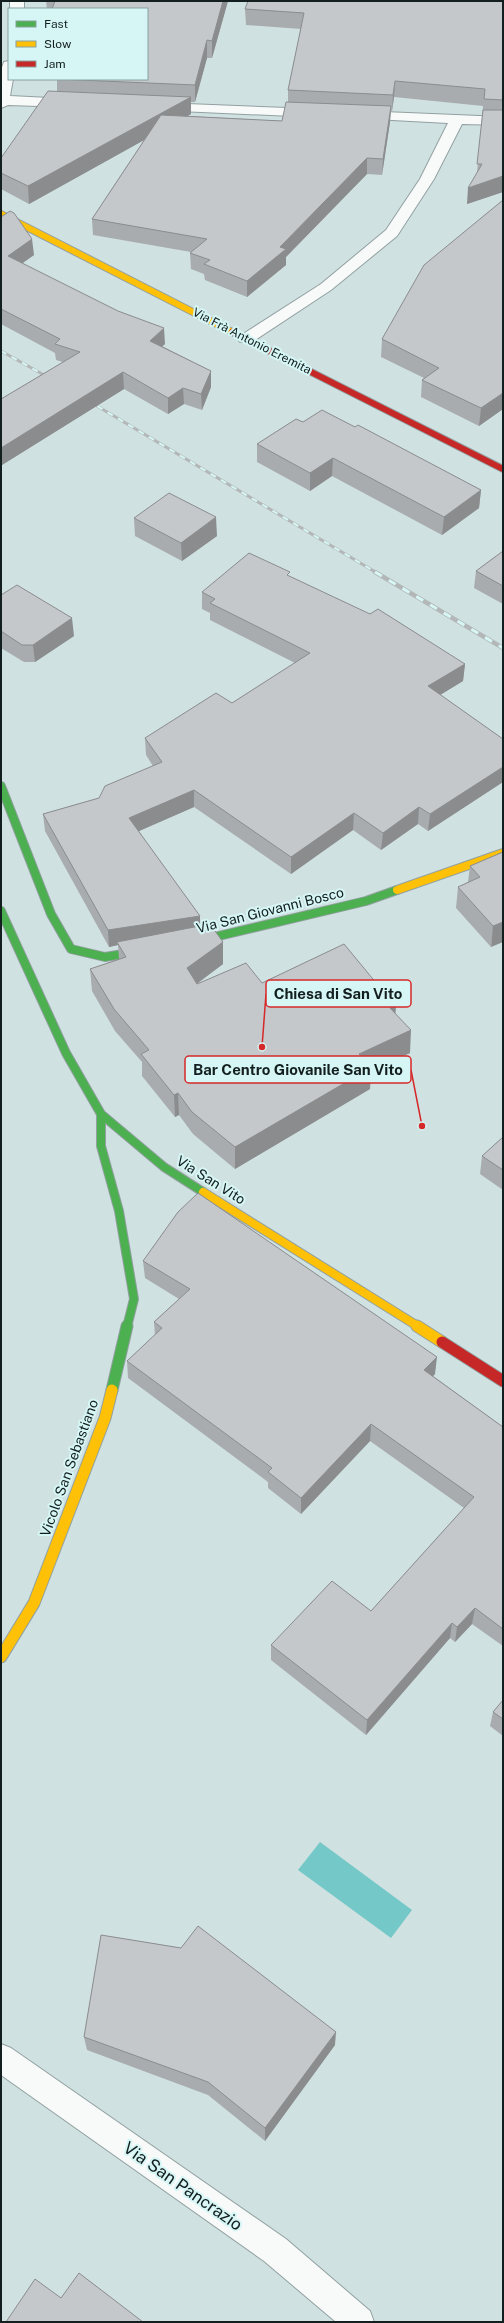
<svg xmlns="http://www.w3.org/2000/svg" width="504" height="2323" viewBox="0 0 504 2323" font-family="'Public Sans',sans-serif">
	<rect width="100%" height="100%" fill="#d0e1e1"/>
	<!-- water -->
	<path fill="#75c8c8" d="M 320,1842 L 412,1910 L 391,1938 L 298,1870 Z"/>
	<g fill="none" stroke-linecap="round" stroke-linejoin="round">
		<defs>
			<path id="street" d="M 10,1 L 24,1 L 24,9 L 10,9 Z
				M 9,61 L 9,79 L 13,79 L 10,96 L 70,99 L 77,103 L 70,107 L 8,105 L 1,108 L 1,70 L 4,62 Z
				M 162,103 L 314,109 L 321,113 L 314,117 L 157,110 L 155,107 L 157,104 Z
				M 360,111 L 503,117 L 503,125 L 462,124 L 434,179 L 397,236 L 331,290 L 252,342 L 240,342 L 238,339 L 240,336 L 321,284 L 386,230 L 420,179 L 448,123 L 355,118 L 353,115 Z
				M 1,2044 L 11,2048 L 286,2239 L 370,2311 L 374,2322 L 336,2322 L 264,2261 L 1,2075 Z"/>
			<path id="fast-far1" d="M 1,786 L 51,914 L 71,949 L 105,957 L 148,950
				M 1,911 L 66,1053 L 101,1114 L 164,1167 L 203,1192
				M 189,943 L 366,901 L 397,890
				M 101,1114 L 101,1146 L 119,1211 L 134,1299 L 127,1327"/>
			<path id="fast" d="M 112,1390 L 127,1326"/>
			<path id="slow-far2" d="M 1,214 L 232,332"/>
			<path id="slow-far1" d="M 397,890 L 503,853
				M 203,1192 L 419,1327"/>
			<path id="slow" d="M 417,1326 L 442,1342
				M 1,1657 L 34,1603 L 105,1418 L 112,1390"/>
			<path id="jam-far1" d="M 232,332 L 503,469"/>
			<path id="jam" d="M 442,1342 L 503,1381"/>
		</defs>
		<!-- street casing -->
		<use href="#street" stroke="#92a0a0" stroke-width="2"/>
		<!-- fast-far1 casing -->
		<use href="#fast-far1" stroke="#92a0a0" stroke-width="10"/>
		<!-- fast casing -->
		<use href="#fast" stroke="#92a0a0" stroke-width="13"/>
		<!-- slow-far2 casing -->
		<use href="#slow-far2" stroke="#92a0a0" stroke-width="8"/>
		<!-- slow-far1 casing -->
		<use href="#slow-far1" stroke="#92a0a0" stroke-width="10"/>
		<!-- slow casing -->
		<use href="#slow" stroke="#92a0a0" stroke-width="13"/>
		<!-- jam-far1 casing -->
		<use href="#jam-far1" stroke="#92a0a0" stroke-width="8"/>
		<!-- jam casing -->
		<use href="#jam" stroke="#92a0a0" stroke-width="13"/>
		<!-- street -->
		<use href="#street" fill="#f8fafa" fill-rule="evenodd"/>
		<!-- fast-far1 -->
		<use href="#fast-far1" stroke="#4caf50" stroke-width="8"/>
		<!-- fast -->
		<use href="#fast" stroke="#4caf50" stroke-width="11"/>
		<!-- slow-far2 -->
		<use href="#slow-far2" stroke="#ffc107" stroke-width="6"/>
		<!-- slow-far1 -->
		<use href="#slow-far1" stroke="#ffc107" stroke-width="8"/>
		<!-- slow -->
		<use href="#slow" stroke="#ffc107" stroke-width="11"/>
		<!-- jam-far1 -->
		<use href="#jam-far1" stroke="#c62828" stroke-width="6"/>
		<!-- jam -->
		<use href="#jam" stroke="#c62828" stroke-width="11"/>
		<defs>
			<path id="rail-far1" d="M 1,351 L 53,380
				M 87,400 L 377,573"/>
			<path id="rail" d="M 375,572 L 503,648"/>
		</defs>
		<!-- rail-far1 casing -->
		<use href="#rail-far1" stroke="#b3b7b7" stroke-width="3"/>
		<!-- rail casing -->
		<use href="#rail" stroke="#b3b7b7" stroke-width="4.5"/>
		<!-- rail-far1 -->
		<use href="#rail-far1" stroke="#d6f6f5" stroke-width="2" stroke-dasharray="6" stroke-linecap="butt"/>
		<!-- rail -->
		<use href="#rail" stroke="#d6f6f5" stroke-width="3" stroke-dasharray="8" stroke-linecap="butt"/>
	</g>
	<!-- wall -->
	<path fill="#a9acaf" d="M 46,1 L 228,1 L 212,58 L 207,58 L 195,102 L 191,102 L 191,114 L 188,116 L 282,121 L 288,102 L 288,90 L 301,29 L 246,25 L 245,9 L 503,1 L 503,192 L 467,204 L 477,173 L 483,106 L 394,97 L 392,111 L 391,111 L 390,122 L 382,175 L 367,174 L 286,257 L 286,265 L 247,297 L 205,280 L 204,274 L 191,269 L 190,253 L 191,252 L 93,235 L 92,219 L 144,140 L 29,204 L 1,189 L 1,158 L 57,92 L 57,79 L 147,9 L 47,9 Z
		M 503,200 L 503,409 L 479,426 L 421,397 L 422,380 L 424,378 L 381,357 L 382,339 Z
		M 1,217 L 34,255 L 22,263 L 165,344 L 162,346 L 211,371 L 211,387 L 202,410 L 184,404 L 168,414 L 124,389 L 2,465 L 2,470 L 1,471 L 1,399 L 63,362 L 56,360 L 55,353 L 1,324 Z
		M 303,422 L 355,427 L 481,490 L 479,508 L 442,535 L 332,476 L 310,491 L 257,462 L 257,444 Z
		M 134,518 L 217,536 L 182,561 L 135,536 Z
		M 503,551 L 503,604 L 474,588 L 476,571 Z
		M 290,577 L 465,664 L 463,681 L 440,695 L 503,739 L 503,782 L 428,831 L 418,824 L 381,850 L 353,830 L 291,874 L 194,807 L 139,831 L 200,926 L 223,942 L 223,964 L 197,984 L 262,983 L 395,1013 L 410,1053 L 371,1070 L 370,1089 L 235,1169 L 193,1134 L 179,1115 L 175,1117 L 142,1076 L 142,1062 L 115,1031 L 92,991 L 90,969 L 119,959 L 118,945 L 109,947 L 45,831 L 43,814 L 99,798 L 153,766 L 146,755 L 145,738 L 232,703 L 295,663 L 210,620 L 210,613 L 202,609 L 202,592 Z
		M 1,595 L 74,636 L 35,662 L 24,662 L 1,648 Z
		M 503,852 L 491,947 L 456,908 L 458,887 L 468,882 L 470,866 Z
		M 503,1137 L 503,1190 L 480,1174 L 482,1156 Z
		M 143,1261 L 435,1374 L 433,1376 L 503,1427 L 503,1646 L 472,1624 L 455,1642 L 450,1638 L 366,1735 L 271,1660 L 271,1645 L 371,1611 L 464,1508 L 370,1441 L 301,1514 L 268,1488 L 268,1482 L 128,1378 L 127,1361 L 155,1336 L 154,1322 L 179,1299 L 145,1278 Z
		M 503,1700 L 503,1736 L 490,1726 L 493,1712 Z
		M 84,2037 L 335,2045 L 265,2141 L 208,2095 L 87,2050 Z"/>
	<!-- shaded-wall -->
	<path fill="#8a8c8e" d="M 223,1 L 228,1 L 212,58 L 212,41 Z
		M 207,40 L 207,58 L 195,102 L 195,85 Z
		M 395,81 L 394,97 L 392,111 L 393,95 Z
		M 191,97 L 191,114 L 29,204 L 28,186 Z
		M 391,106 L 390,122 L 382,175 L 383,159 Z
		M 367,158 L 367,174 L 286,257 L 286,265 L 247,297 L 247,281 Z
		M 503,176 L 503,192 L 467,204 L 468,188 Z
		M 32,239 L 34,255 L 10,272 L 8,256 Z
		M 164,328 L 165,344 L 150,357 L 150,341 Z
		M 211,371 L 211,387 L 202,410 L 201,394 Z
		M 123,372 L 124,389 L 2,465 L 2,470 L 1,471 L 1,448 Z
		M 183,388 L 184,404 L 168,414 L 168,398 Z
		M 503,393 L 503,409 L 479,426 L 481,408 Z
		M 333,458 L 332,476 L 310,491 L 310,473 Z
		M 481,490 L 479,508 L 442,535 L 444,517 Z
		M 216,517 L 217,536 L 182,561 L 181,543 Z
		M 72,618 L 74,636 L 35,662 L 33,645 Z
		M 465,664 L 463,681 L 427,703 L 428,686 Z
		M 503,767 L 503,782 L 428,831 L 430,814 Z
		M 194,790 L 194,807 L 130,835 L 129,818 Z
		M 419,807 L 418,824 L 381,850 L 383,833 Z
		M 354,813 L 353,830 L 291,874 L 291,857 Z
		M 200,916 L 200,932 L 117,942 L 118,945 L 109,947 L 108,930 Z
		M 503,922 L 503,942 L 491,947 L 493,926 Z
		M 223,942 L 223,964 L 188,990 L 187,968 Z
		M 396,1007 L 394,1029 L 390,1008 Z
		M 411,1030 L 410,1053 L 371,1070 L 370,1089 L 235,1169 L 235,1147 L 359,1054 Z
		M 178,1093 L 179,1115 L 175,1117 L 174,1095 Z
		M 437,1357 L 435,1374 L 423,1386 L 424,1370 Z
		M 371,1424 L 370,1441 L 301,1514 L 301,1498 Z
		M 475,1608 L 472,1624 L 455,1642 L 457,1627 Z
		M 452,1623 L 450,1638 L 366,1735 L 367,1720 Z
		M 336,2032 L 335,2045 L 265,2141 L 265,2128 Z"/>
	<!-- building -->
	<path fill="#c5c8cb" stroke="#8a8c8e" d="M 55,1 L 223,1 L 212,41 L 207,40 L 195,85 L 56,79 L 147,79 L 147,9 L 52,9 Z
		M 248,1 L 503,1 L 503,100 L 484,99 L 485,89 L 395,81 L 393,95 L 288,90 L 304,13 L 245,9 Z
		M 48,91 L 191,97 L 28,186 L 1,173 L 1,158 Z
		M 286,102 L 391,106 L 383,159 L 367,158 L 280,247 L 286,249 L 247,281 L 204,264 L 210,260 L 190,253 L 207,239 L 92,219 L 161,115 L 282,121 Z
		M 483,110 L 503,110 L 503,176 L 468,188 L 482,164 L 477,164 Z
		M 503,200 L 503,393 L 481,408 L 422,380 L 439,368 L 382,339 L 424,265 Z
		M 10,211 L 14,213 L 32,239 L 8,256 L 118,311 L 164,328 L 150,341 L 211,371 L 201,394 L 183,388 L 168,398 L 123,372 L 1,448 L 1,399 L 80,352 L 55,344 L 60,339 L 1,309 L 1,217 Z
		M 322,410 L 355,427 L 358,425 L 481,490 L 444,517 L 333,458 L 310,473 L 257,444 L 296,419 L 303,422 Z
		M 169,493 L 216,517 L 181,543 L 134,518 Z
		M 503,551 L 503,586 L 476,571 Z
		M 249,553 L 290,572 L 287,575 L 370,614 L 378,609 L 465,664 L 428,686 L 503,739 L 503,767 L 430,814 L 419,807 L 383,833 L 354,813 L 291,857 L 194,790 L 129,818 L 200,916 L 108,930 L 43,814 L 99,798 L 105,786 L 162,762 L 145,738 L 216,693 L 232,703 L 310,653 L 210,603 L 215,599 L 202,592 Z
		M 17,585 L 72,618 L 33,645 L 22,645 L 1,631 L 1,595 Z
		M 503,852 L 503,922 L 493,926 L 458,887 L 480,877 L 470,866 Z
		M 210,924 L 223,942 L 187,968 L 197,984 L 246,963 L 262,983 L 344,944 L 396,1007 L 390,1008 L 411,1030 L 359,1054 L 372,1067 L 235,1147 L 192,1112 L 178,1093 L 174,1095 L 141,1054 L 149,1050 L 114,1009 L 90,969 L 126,957 L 117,942 Z
		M 503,1137 L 503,1170 L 482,1156 Z
		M 198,1193 L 437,1357 L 424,1370 L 503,1427 L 503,1629 L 475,1608 L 457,1627 L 452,1623 L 367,1720 L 271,1645 L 332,1581 L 371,1611 L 474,1497 L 371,1424 L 301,1498 L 268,1472 L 272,1468 L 127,1361 L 162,1328 L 154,1322 L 190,1289 L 143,1261 L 178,1212 Z
		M 503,1700 L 503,1719 L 493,1712 Z
		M 198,1926 L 336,2032 L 265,2128 L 208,2082 L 84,2037 L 101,1935 L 181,1948 Z
		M 79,2273 L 143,2322 L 6,2322 L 35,2279 L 61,2298 Z"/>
	<g text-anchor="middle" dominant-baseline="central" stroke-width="4" stroke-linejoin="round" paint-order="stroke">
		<!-- far-street labels -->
		<g font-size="12" fill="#131e1e" stroke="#d6f6f5">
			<text transform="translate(252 341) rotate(27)">Via Frà Antonio Eremita</text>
		</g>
		<!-- street labels -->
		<g font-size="14" fill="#131e1e" stroke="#d6f6f5">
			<text transform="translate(270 910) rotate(-14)">Via San Giovanni Bosco</text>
			<text transform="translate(211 1180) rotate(32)">Via San Vito</text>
			<text transform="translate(69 1468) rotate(-70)">Vicolo San Sebastiano</text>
		</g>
		<!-- near-street labels -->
		<g font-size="17" fill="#131e1e" stroke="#d6f6f5">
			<text transform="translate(183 2186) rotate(35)">Via San Pancrazio</text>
		</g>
	</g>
	<!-- callouts -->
	<path fill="none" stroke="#d62828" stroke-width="1.5" d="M262 1047L266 994M422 1126L411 1070"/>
	<g fill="#d62828" stroke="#d6f6f5" stroke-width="1.5">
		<circle cx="262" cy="1047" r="4"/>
		<circle cx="422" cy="1126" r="4"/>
	</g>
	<g fill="#d6f6f5" stroke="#d62828" stroke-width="1.5">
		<rect x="266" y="980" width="145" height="27" rx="4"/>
		<rect x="185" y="1056" width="226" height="27" rx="4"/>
	</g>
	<g font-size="15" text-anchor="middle" font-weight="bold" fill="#131e1e">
		<text x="338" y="999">Chiesa di San Vito</text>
		<text x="298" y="1075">Bar Centro Giovanile San Vito</text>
	</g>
	<!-- border -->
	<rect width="504" height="2323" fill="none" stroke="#131e1e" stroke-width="4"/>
	<!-- legend -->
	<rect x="8" y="8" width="140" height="72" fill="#d6f6f5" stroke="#88a09f"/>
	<rect x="16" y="21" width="20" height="6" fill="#4caf50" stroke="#88a09f"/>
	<text x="44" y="28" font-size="12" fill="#131e1e">Fast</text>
	<rect x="16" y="41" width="20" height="6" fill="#ffc107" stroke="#88a09f"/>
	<text x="44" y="48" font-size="12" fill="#131e1e">Slow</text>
	<rect x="16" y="61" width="20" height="6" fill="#c62828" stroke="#88a09f"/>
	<text x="44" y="68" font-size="12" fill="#131e1e">Jam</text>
</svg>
